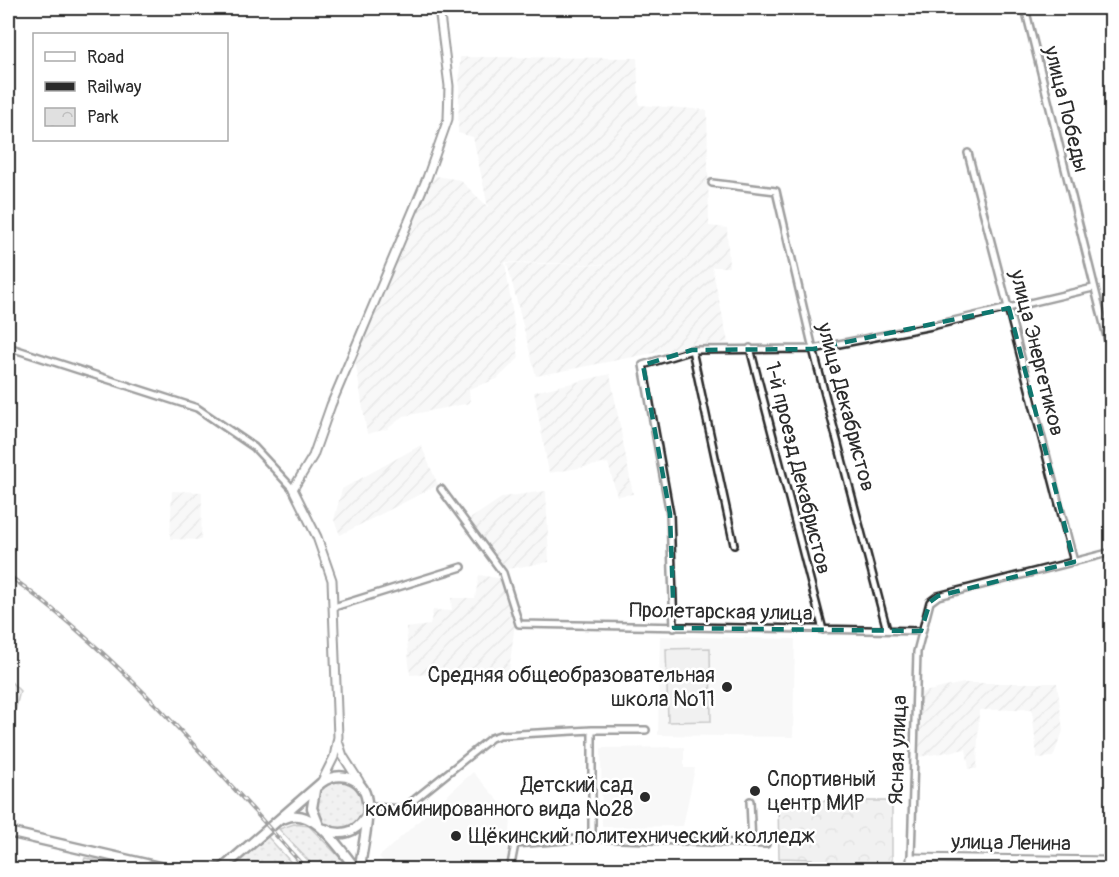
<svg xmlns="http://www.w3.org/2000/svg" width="1119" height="877" viewBox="0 0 1119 877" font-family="Pangolin,sans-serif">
	<defs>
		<pattern id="industrial-furrows" width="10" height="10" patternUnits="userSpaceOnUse" patternTransform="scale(1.5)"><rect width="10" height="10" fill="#efefef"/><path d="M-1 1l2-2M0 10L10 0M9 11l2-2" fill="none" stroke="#cdcdcd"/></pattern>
		<pattern id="grass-dots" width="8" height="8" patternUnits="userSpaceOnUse" patternTransform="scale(1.5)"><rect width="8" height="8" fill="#e0e0e0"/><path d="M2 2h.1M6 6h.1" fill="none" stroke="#c0c0c0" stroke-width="1.8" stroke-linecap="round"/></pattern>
		<pattern id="park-crowns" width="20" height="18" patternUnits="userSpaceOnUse" patternTransform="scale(1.5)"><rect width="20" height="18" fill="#e0e0e0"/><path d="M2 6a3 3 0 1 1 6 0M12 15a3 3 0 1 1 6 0" fill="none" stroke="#c0c0c0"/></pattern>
	</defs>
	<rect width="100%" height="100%" fill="#fff"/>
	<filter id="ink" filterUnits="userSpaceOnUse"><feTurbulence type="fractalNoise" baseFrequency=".0167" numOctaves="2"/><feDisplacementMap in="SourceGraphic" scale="12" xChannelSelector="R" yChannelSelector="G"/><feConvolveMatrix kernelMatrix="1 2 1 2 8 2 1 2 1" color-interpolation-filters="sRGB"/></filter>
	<g filter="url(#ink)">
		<!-- built -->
		<path fill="#efefef" d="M 660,636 L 795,639 L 793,737 L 658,735 Z
			M 684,747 L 684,768 L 695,768 L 683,826 L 602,827 L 601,748 Z
			M 473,772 L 511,815 L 508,869 L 393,869 L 379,857 Z"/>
		<!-- industrial -->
		<path fill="url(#industrial-furrows)" d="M 460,57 L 637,58 L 639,105 L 707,110 L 709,226 L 727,228 L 729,267 L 712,267 L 728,342 L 653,353 L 536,376 L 507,263 L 662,266 L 505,262 L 519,358 L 497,379 L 469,389 L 470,403 L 404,416 L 387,429 L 367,434 L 355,359 L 425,192 L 436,176 L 460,180 L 488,207 L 473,137 L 458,133 Z
			M 610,374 L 633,494 L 617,496 L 608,463 L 549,473 L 534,392 Z
			M 421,445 L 438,485 L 340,535 L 334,520 L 342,489 Z
			M 172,491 L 202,492 L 201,540 L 170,539 Z
			M 546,491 L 549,562 L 501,570 L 470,519 L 503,497 Z
			M 479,575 L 503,579 L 515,623 L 509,671 L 410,675 L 406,628 L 430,625 L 433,610 L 452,611 L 451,598 L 475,598 Z
			M 963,683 L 1057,683 L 1063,731 L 1053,757 L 1037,758 L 1032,709 L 979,710 L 977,769 L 969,769 L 966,749 L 918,757 L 920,693 Z"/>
		<!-- grass -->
		<path fill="url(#grass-dots)" stroke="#868686" stroke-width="1.5" d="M315 805a25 25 0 1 1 50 0a25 25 0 1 1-50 0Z
			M 294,824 L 309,826 L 351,869 L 316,869 L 279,829 Z
			M 268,837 L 297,869 L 225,870 Z
			M 85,858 L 123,865 L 126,869 L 95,869 L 83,863 Z"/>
		<!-- park -->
		<path fill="url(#park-crowns)" stroke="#868686" stroke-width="1.5" d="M 778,801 L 892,801 L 892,869 L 813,869 L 812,859 L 779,858 Z"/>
		<!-- garden -->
		<path fill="#e0e0e0" stroke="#868686" stroke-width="1.5" d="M 710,648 L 711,721 L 668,722 L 666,649 Z
			M 8,679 L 20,691 L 8,739 Z"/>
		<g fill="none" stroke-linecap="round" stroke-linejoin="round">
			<defs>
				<path id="minor" d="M 1025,8 L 1112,357
					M 968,153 L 1074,562
					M 712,183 L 776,191 L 813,349 L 887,630
					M 8,347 L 197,408 L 254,447 L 293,489
					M 750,348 L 823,630
					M 692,350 L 734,545
					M 441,489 L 503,573 L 519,624 L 921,631
					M 334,607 L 462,567
					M 674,628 L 670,514 L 643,365 L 692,350 L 813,349 L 932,326 L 1093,288
					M 592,730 L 646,730
					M 750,801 L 752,844
					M 369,807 L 403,809 L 491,738 L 500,735 L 592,730 L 592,838
					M 911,858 L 917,652 L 930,602 L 938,596 L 1112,552
					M 510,870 L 515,844 L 592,838 L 766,844"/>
				<path id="tertiary" d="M 339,744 L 343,756 L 359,781
					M 321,783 L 334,757 L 338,737 L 332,580 L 317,537 L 293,489 L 313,456 L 331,405 L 427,178 L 448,119 L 449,86 L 439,8
					M 911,870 L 911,858 L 1112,861"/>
				<path id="primary" d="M 315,790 L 312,808 L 318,823
					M 285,818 C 314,805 340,850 357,870
					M 325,829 C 340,837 356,833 365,818
					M 8,832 L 172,870
					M 213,870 L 222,869 L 321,783 C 331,776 341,774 352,779 C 381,792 361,844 360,870"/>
			</defs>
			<!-- minor casing -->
			<use href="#minor" stroke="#2b2b2b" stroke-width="10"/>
			<!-- tertiary casing -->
			<use href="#tertiary" stroke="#2b2b2b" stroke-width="11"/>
			<!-- primary casing -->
			<use href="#primary" stroke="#2b2b2b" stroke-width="13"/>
			<!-- minor -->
			<use href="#minor" stroke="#fff" stroke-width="5"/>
			<!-- tertiary -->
			<use href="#tertiary" stroke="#fff" stroke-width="7"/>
			<!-- primary -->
			<use href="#primary" stroke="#fff" stroke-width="8"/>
			<defs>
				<path id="rail" d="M 8,575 C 121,656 214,767 307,870"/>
			</defs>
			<!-- rail casing -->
			<use href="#rail" stroke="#2b2b2b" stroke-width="4"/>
			<!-- rail -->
			<use href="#rail" stroke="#fff" stroke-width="1.5" stroke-dasharray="4.5" stroke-linecap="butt"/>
		</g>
	</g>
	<!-- marked area -->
	<path d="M0 0H1119V877H0ZM 1009,308 L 1074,562 L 938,596 L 930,602 L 921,631 L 674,628 L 670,514 L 643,365 L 692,350 L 813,349 Z" fill="#fff" fill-opacity=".55" fill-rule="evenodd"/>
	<path fill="none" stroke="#0f766e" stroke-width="4.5" stroke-dasharray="12 8" stroke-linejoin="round" d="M 1009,308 L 1074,562 L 938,596 L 930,602 L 921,631 L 674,628 L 670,514 L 643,365 L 692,350 L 813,349 Z"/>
	<!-- markers -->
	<g fill="#2b2b2b" stroke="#fff" stroke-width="2">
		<circle cx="727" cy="687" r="6"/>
		<circle cx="755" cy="791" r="6"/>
		<circle cx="645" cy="797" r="6"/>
		<circle cx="456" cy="836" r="6"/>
	</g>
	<g text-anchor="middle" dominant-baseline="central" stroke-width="5" stroke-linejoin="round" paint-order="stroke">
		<!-- street labels -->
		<g font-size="21" fill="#2b2b2b" stroke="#fff">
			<text transform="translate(1066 109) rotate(76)">улица Победы</text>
			<text transform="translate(1037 353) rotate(76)">улица Энергетиков</text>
			<text transform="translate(846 407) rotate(75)">улица Декабристов</text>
			<text transform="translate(798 468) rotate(76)">1-й проезд Декабристов</text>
			<text transform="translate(721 612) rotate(1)">Пролетарская улица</text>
			<text transform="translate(898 750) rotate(-88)">Ясная улица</text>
			<text transform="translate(1011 843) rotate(1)">улица Ленина</text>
		</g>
		<!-- poi labels -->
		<g font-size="21" fill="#2b2b2b" stroke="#fff" text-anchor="end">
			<text x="715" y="675">Средняя общеобразовательная<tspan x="715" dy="24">школа №11</tspan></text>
			<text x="767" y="779" text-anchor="start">Спортивный<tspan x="767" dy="24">центр МИР</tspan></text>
			<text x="633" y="785">Детский сад<tspan x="633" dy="24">комбинированного вида №28</tspan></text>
			<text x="468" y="836" text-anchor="start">Щёкинский политехнический колледж</text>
		</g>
	</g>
	<!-- margin -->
	<rect width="1119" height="877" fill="none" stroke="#fff" stroke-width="30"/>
	<rect x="15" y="15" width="1089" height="847" fill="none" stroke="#2b2b2b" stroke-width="2" filter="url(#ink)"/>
	<!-- legend -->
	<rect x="33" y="33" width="195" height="108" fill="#ffffff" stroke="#aaaaaa" stroke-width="1.5"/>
	<rect x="45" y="52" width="30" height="9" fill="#ffffff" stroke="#aaaaaa" stroke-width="1.5"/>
	<text x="87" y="63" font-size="18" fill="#2b2b2b">Road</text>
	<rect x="45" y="82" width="30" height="9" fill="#2b2b2b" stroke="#aaaaaa" stroke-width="1.5"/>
	<text x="87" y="93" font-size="18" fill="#2b2b2b">Railway</text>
	<rect x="45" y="108" width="30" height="18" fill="url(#park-crowns)" stroke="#aaaaaa" stroke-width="1.5"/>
	<text x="87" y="123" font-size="18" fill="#2b2b2b">Park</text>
</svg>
